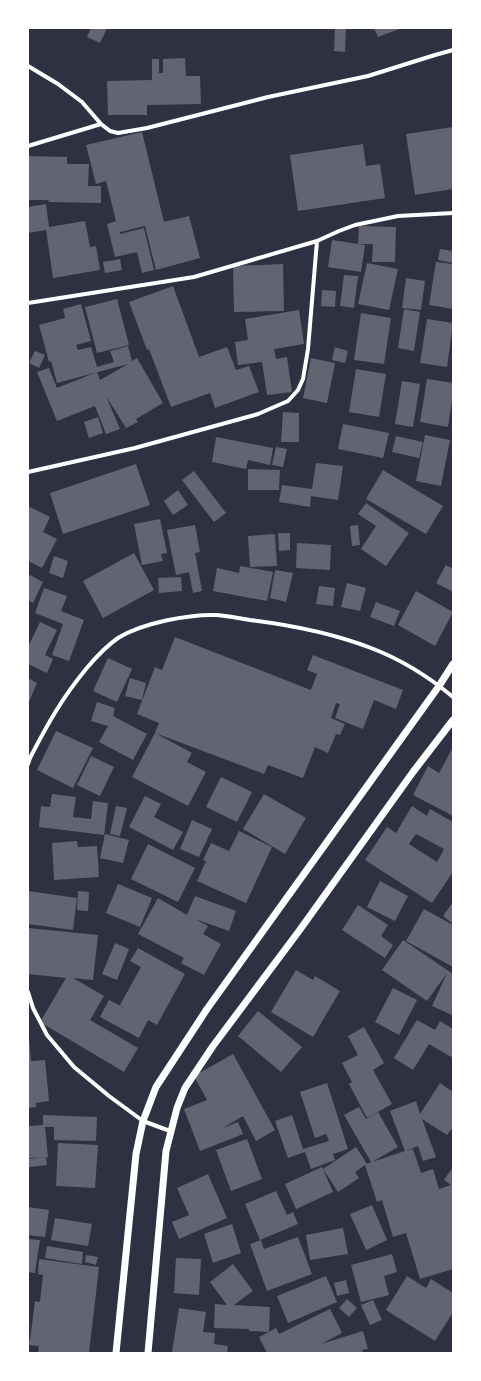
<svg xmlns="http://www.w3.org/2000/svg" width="481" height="1381" viewBox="0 0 481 1381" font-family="'Sofia Sans Condensed',sans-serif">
	<rect width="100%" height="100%" fill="#2d3142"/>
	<!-- building -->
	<path fill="#626471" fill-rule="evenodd" d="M 91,28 L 107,28 L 100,43 L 87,37 Z
		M 335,28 L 346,28 L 345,52 L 334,51 Z
		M 374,28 L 402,28 L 378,37 Z
		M 185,58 L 186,76 L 200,76 L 201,104 L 147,105 L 147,115 L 108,115 L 107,81 L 152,80 L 152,59 L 159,59 L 159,73 L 163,73 L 163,59 Z
		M 453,127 L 453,189 L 415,195 L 406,134 Z
		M 142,132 L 164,222 L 189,216 L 200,258 L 156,270 L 145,226 L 120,232 L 120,234 L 144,228 L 154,270 L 142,273 L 137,252 L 115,257 L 107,224 L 116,221 L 106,181 L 96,184 L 86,145 Z
		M 363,144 L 366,166 L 380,164 L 385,198 L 298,211 L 290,155 Z
		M 28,156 L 67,157 L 67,164 L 89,164 L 88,186 L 101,186 L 101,203 L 48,202 L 49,200 L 28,200 Z
		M 46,204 L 49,227 L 85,221 L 90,247 L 96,246 L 100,270 L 53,278 L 46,230 L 28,233 L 28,207 Z
		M 359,226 L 396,227 L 395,262 L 372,262 L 373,244 L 358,244 Z
		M 332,240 L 365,245 L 361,272 L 328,267 Z
		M 440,249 L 453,251 L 453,263 L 438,260 Z
		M 120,259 L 122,270 L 105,273 L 103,262 Z
		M 436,262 L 453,264 L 453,309 L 429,305 Z
		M 367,263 L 398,269 L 389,310 L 358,304 Z
		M 283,264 L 284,311 L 234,312 L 233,266 Z
		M 344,275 L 358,276 L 354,308 L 340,306 Z
		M 406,278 L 425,281 L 421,310 L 402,308 Z
		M 173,286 L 199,357 L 227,347 L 236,370 L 249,366 L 259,392 L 215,408 L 210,393 L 171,407 L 149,349 L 147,350 L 129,302 Z
		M 322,290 L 336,291 L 335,307 L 321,306 Z
		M 117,299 L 129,345 L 97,353 L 85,307 Z
		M 81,304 L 91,341 L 76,345 L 78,350 L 91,347 L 97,367 L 114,362 L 110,351 L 128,346 L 132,361 L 137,358 L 163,403 L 136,419 L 138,422 L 126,428 L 106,396 L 120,429 L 106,434 L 95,406 L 57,421 L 37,372 L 49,368 L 57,388 L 97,372 L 100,380 L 128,364 L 57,383 L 51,361 L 49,362 L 39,325 L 65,318 L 63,309 Z
		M 404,309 L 420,312 L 414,351 L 398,348 Z
		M 299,310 L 304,344 L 274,349 L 276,359 L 287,357 L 292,392 L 267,395 L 262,362 L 238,365 L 235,342 L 248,340 L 245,319 Z
		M 361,313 L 391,318 L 384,364 L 354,360 Z
		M 427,319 L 453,323 L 447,367 L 420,363 Z
		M 335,347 L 348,351 L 345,363 L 332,360 Z
		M 35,351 L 45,355 L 39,368 L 29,363 Z
		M 311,358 L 335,363 L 327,403 L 303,398 Z
		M 356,369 L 386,374 L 379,417 L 349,412 Z
		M 427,379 L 453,383 L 453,393 L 448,427 L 420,422 Z
		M 402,381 L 420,384 L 413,427 L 395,424 Z
		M 283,412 L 299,413 L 299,442 L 281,442 Z
		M 98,417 L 103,433 L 89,438 L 84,422 Z
		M 343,424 L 389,433 L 383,458 L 338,449 Z
		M 425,435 L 450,440 L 441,486 L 416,481 Z
		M 396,436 L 423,442 L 419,458 L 392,452 Z
		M 216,437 L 273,448 L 270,465 L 248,460 L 246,469 L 212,462 Z
		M 276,447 L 287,449 L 283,467 L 272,465 Z
		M 316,463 L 343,466 L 338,500 L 311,496 L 310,507 L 279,502 L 282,485 L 312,489 Z
		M 136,464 L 150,505 L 63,534 L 50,493 Z
		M 248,469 L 280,470 L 279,490 L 248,490 Z
		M 383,470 L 443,506 L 426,534 L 366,499 Z
		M 194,471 L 226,513 L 214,522 L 182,480 Z
		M 178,490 L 188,505 L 173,515 L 164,501 Z
		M 366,503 L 409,533 L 386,566 L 361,549 L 376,526 L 358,514 Z
		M 28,506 L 50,517 L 43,532 L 57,539 L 42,568 L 28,561 Z
		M 160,519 L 167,553 L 161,554 L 163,561 L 142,565 L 134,524 Z
		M 195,525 L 200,552 L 195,553 L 202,591 L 193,593 L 189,572 L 176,575 L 167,530 Z
		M 358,525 L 360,545 L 352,546 L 350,526 Z
		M 278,533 L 290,533 L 290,550 L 279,551 Z
		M 275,534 L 277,566 L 250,567 L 248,536 Z
		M 297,543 L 331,545 L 330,570 L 296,568 Z
		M 134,553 L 154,590 L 103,618 L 83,581 Z
		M 54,556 L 68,561 L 63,578 L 49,573 Z
		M 446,565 L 453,569 L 453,592 L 436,583 Z
		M 240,566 L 273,572 L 267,601 L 213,591 L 217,568 L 239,573 Z
		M 275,570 L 293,573 L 286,602 L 270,598 Z
		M 28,574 L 43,582 L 33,603 L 28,600 Z
		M 181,577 L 182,591 L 159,593 L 158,578 Z
		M 347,583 L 366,588 L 360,611 L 341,607 Z
		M 319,586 L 335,588 L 333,606 L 316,604 Z
		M 44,588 L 67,596 L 61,611 L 84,620 L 69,661 L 52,655 L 63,624 L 35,613 Z
		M 416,591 L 453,612 L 435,646 L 398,625 Z
		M 376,602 L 400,611 L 394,626 L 370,617 Z
		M 40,622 L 57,630 L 45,655 L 53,659 L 47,673 L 28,664 L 28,647 Z
		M 175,637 L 311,690 L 317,674 L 307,670 L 313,655 L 403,690 L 396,709 L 374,700 L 363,729 L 335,718 L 340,704 L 336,703 L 331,718 L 345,724 L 340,735 L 336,734 L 328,753 L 315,747 L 303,778 L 268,765 L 264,774 L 155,733 L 159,723 L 137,714 L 155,667 L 162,670 Z
		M 108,658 L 132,669 L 117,702 L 93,691 Z
		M 28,678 L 37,683 L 28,704 Z
		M 130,678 L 146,683 L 142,700 L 125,696 Z
		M 97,702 L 115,708 L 113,716 L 147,734 L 133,760 L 99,742 L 108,726 L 91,721 Z
		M 56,731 L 93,748 L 73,788 L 37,770 Z
		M 155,733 L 192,753 L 187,762 L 206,772 L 188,806 L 132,777 Z
		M 453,747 L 453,816 L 413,795 L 428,766 L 439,773 Z
		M 91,756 L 114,767 L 100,796 L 77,785 Z
		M 221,777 L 252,792 L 237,822 L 206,807 Z
		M 52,794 L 76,797 L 73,817 L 91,819 L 93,801 L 108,803 L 104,835 L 39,827 L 41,806 L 50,807 Z
		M 264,794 L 306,818 L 285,854 L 243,829 Z
		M 145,796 L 161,804 L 154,817 L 183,832 L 173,850 L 129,827 Z
		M 116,806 L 127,808 L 120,836 L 110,834 Z
		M 412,806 L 427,816 L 430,809 L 453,822 L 453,872 L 432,903 L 365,860 L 387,827 L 396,833 ZM 416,834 L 444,849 L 437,862 L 409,844 Z
		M 192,820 L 212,829 L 199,857 L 180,849 Z
		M 239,831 L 272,847 L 246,903 L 197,881 L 206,861 L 203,860 L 211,843 L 229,851 Z
		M 105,834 L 129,840 L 123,863 L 100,858 Z
		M 77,841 L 78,847 L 97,846 L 99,877 L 54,880 L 52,843 Z
		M 148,844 L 195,868 L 178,902 L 131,879 Z
		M 380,881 L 408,896 L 395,921 L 367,907 Z
		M 118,884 L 152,898 L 140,927 L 106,913 Z
		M 28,891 L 77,898 L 73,930 L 28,924 Z
		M 78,891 L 89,892 L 88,911 L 77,910 Z
		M 195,896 L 236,911 L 229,931 L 195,919 L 208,926 L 203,934 L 221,944 L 204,975 L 181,963 L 184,958 L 138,934 L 158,898 L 187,915 Z
		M 453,902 L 453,924 L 443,916 Z
		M 358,905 L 388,925 L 381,936 L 393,945 L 385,958 L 342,930 Z
		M 424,909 L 453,925 L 453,967 L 406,941 Z
		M 28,928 L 98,935 L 93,980 L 73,978 L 104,996 L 90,1020 L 138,1048 L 124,1072 L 40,1022 L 66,978 L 28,974 Z
		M 403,940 L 453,974 L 452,1015 L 432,1006 L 447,973 L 427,1001 L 382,970 Z
		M 115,943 L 129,949 L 117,980 L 102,974 Z
		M 138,948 L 185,974 L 157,1025 L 148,1020 L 139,1038 L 100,1017 L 109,1000 L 125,1008 L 120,1005 L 141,967 L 130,961 Z
		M 296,970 L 313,980 L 315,976 L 340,991 L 313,1037 L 271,1012 Z
		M 393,988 L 417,1000 L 399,1035 L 375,1022 Z
		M 258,1011 L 302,1047 L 281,1072 L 238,1036 Z
		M 417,1020 L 435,1030 L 440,1021 L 453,1029 L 453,1058 L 429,1044 L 413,1070 L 394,1058 Z
		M 364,1027 L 384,1063 L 373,1070 L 392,1104 L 367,1118 L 349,1084 L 352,1082 L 342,1063 L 358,1055 L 348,1036 Z
		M 28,1037 L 29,1037 L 31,1061 L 45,1060 L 49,1101 L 36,1103 L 36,1107 L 28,1108 Z
		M 233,1054 L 275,1130 L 256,1141 L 243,1116 L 223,1128 L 238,1122 L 243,1134 L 200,1151 L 184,1109 L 207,1100 L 194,1076 Z
		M 327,1083 L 348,1149 L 333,1154 L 335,1160 L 311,1169 L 305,1152 L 288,1158 L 275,1121 L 292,1115 L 303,1149 L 329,1141 L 326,1134 L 315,1138 L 300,1092 Z
		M 440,1083 L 453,1092 L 453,1127 L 447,1135 L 422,1119 L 436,1157 L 423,1161 L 418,1146 L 406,1151 L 413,1149 L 421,1173 L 433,1169 L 439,1189 L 451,1185 L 444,1180 L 453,1167 L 453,1269 L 420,1279 L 406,1233 L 393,1237 L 382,1200 L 377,1202 L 365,1165 L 355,1172 L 359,1178 L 338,1192 L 323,1169 L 356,1147 L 367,1164 L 371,1162 L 344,1115 L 359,1107 L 366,1119 L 378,1112 L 398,1147 L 372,1162 L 405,1151 L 390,1111 L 416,1101 L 420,1114 Z
		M 43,1115 L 97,1117 L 96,1141 L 54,1140 L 54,1127 L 45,1127 L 48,1157 L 28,1158 L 28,1126 L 43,1125 Z
		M 247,1139 L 262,1179 L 231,1191 L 216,1150 Z
		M 58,1143 L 98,1145 L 95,1188 L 56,1186 Z
		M 46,1157 L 47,1165 L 29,1167 L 28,1159 Z
		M 322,1167 L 333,1192 L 296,1209 L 285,1184 Z
		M 208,1174 L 227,1218 L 179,1239 L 172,1222 L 189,1215 L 177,1188 Z
		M 276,1191 L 287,1215 L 293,1212 L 298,1224 L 260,1240 L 245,1204 Z
		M 372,1205 L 387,1240 L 366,1250 L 350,1214 Z
		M 28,1207 L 49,1210 L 45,1237 L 28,1235 Z
		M 55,1218 L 92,1224 L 88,1246 L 51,1240 Z
		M 232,1224 L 241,1253 L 213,1263 L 204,1234 Z
		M 343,1228 L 348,1254 L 310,1260 L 306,1235 Z
		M 298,1237 L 312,1274 L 267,1291 L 250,1244 L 261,1240 L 264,1249 Z
		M 28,1239 L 40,1240 L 35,1273 L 28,1272 Z
		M 47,1246 L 83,1252 L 82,1264 L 45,1258 Z
		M 392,1254 L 397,1272 L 384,1276 L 389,1295 L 361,1302 L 351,1265 Z
		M 86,1255 L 98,1257 L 96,1265 L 85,1262 Z
		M 176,1258 L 201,1259 L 199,1295 L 174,1293 Z
		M 39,1259 L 99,1267 L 89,1353 L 38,1353 L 39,1346 L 28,1345 L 28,1340 L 30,1340 L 35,1301 L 40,1302 L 43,1275 L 38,1274 Z
		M 233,1264 L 253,1291 L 234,1305 L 270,1307 L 269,1332 L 276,1328 L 279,1334 L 330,1309 L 342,1333 L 321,1344 L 363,1331 L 368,1349 L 362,1350 L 363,1353 L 267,1353 L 259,1337 L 269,1332 L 249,1331 L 249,1329 L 214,1328 L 215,1304 L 227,1305 L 210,1282 Z
		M 326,1276 L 337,1302 L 288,1323 L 277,1296 Z
		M 407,1276 L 426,1288 L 431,1279 L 453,1293 L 453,1312 L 435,1341 L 386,1310 Z
		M 346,1280 L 349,1293 L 337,1296 L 334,1283 Z
		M 347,1299 L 357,1308 L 349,1317 L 339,1308 Z
		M 373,1300 L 382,1320 L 370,1325 L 361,1305 Z
		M 179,1308 L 206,1312 L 203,1332 L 215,1333 L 214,1344 L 228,1346 L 227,1353 L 181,1353 L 172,1352 Z"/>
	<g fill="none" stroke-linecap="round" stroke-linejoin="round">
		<!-- minor -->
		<path stroke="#fff" stroke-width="4" d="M 28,66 L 58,84 L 82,102 L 101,124 L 110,131 L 118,133 L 147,128 L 268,97 L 368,76 L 435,55 L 453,50
			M 28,146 L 101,124
			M 28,303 L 194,277 L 317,241 L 339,231 L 355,225 L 398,216 L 453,213
			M 28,472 L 135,448 L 258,414 L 288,401 L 298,390 L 303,379 L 308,349 L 317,241
			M 28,764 L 30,758 C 47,725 62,698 86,669 C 96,657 105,647 118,638 C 142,623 189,614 217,615 C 228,616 239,618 250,620 C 291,625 332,633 371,648 C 400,659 429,677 453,697
			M 28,992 L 33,1008 L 47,1035 L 74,1067 L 109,1096 L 143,1121 L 170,1131"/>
		<!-- tertiary -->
		<path stroke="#fff" stroke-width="7" d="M 116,1353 L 136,1154 L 143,1121 L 156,1087 L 207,1009 L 439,686 L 453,664
			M 148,1353 L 166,1151 L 177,1108 L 185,1088 L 213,1046 L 299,931 L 413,772 L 453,720"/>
	</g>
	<!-- border -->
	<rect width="481" height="1381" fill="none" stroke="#ffffff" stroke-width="58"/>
</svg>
